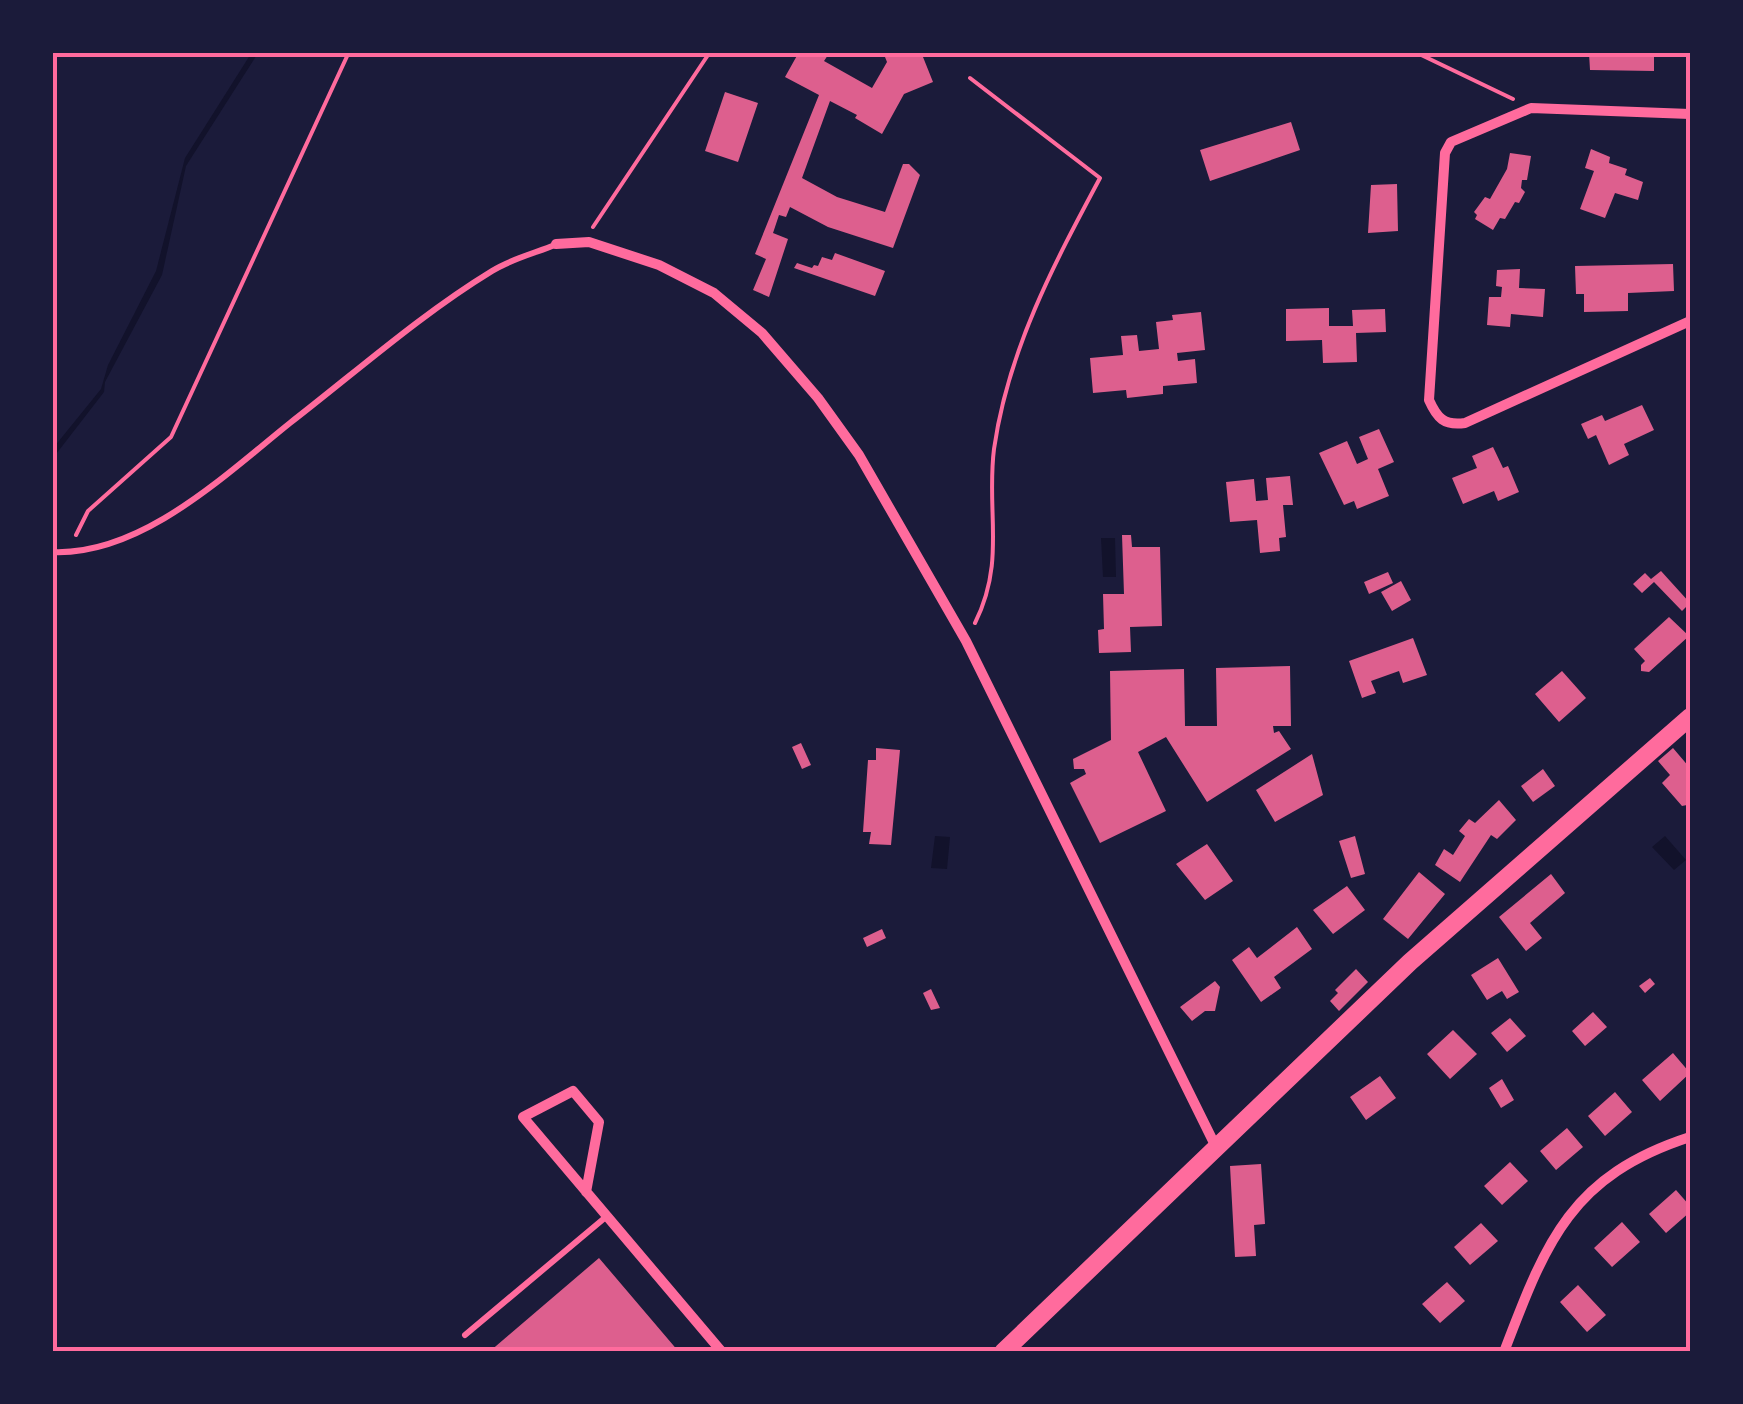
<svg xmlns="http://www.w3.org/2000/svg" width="1743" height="1404" viewBox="0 0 1743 1404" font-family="Signika,sans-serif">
	<rect width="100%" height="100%" fill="#1b1b3a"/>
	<!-- water -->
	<path fill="#12122b" d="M 252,52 L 258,53 L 186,166 L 162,275 L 105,382 L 104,392 L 53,458 L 54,447 L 101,389 L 108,365 L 156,271 L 185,158 Z
		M 1101,538 L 1115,538 L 1116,577 L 1103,577 Z
		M 935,836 L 950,837 L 947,869 L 931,868 Z
		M 1665,836 L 1686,860 L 1674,870 L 1652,847 Z"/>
	<!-- building -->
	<path fill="#dd5f8e" d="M 799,52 L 830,52 L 824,61 L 872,88 L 887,62 L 883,52 L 921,52 L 933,82 L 904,94 L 882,134 L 855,118 L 857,115 L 830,101 L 802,178 L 837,197 L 885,212 L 903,164 L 909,164 L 920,175 L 893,248 L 828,227 L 790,207 L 786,217 L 779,215 L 773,233 L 788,239 L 769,297 L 753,290 L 766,259 L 755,254 L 819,95 L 785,77 Z
		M 1654,52 L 1654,71 L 1590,70 L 1589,53 Z
		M 725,92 L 758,103 L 738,162 L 705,151 Z
		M 1291,122 L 1300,150 L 1210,181 L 1200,150 Z
		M 1591,149 L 1610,157 L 1609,163 L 1627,169 L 1625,175 L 1643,182 L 1638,200 L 1615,193 L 1605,218 L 1580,209 L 1594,171 L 1585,168 Z
		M 1510,153 L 1531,156 L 1527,180 L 1522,180 L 1521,188 L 1525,192 L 1519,203 L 1515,202 L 1505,219 L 1500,218 L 1493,230 L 1475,219 L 1477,215 L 1474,212 L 1485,197 L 1490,199 L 1507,169 Z
		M 1397,184 L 1398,231 L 1368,233 L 1371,185 Z
		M 835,253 L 885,271 L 875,296 L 794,268 L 797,263 L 812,268 L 814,265 L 818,266 L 822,257 L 832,260 Z
		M 1673,264 L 1674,291 L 1628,293 L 1628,311 L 1584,312 L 1584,294 L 1576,294 L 1575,266 Z
		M 1520,269 L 1519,288 L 1545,289 L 1543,317 L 1511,314 L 1510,327 L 1487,325 L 1489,297 L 1501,297 L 1502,287 L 1496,286 L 1497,270 Z
		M 1329,308 L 1329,326 L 1353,326 L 1352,310 L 1385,309 L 1386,332 L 1356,333 L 1357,362 L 1323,363 L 1322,340 L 1286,341 L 1286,309 Z
		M 1201,312 L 1205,350 L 1177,353 L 1178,361 L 1195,359 L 1197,383 L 1163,386 L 1163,394 L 1127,398 L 1126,390 L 1093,393 L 1090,358 L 1123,355 L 1121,336 L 1137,335 L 1139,351 L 1159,349 L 1156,322 L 1173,320 L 1172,315 Z
		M 1642,405 L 1654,430 L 1624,444 L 1629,455 L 1609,465 L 1596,435 L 1588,439 L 1581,424 L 1602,415 L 1605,421 Z
		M 1379,429 L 1394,462 L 1378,469 L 1389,496 L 1357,509 L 1354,501 L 1344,505 L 1319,453 L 1347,441 L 1357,464 L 1368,459 L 1359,437 Z
		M 1493,447 L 1503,468 L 1508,466 L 1519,492 L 1498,501 L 1494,491 L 1463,504 L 1452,478 L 1477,468 L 1472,456 Z
		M 1290,476 L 1293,505 L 1283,505 L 1286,537 L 1279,538 L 1280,551 L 1260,553 L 1257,520 L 1230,522 L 1226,482 L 1254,479 L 1256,501 L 1268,500 L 1266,478 Z
		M 1122,535 L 1131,535 L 1132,547 L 1160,547 L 1162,626 L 1130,627 L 1131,652 L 1099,653 L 1098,630 L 1104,629 L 1103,594 L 1124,594 Z
		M 1661,571 L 1690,603 L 1682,611 L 1654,582 L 1642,593 L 1633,584 L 1645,573 L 1651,579 Z
		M 1388,572 L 1393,583 L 1369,594 L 1364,582 Z
		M 1401,581 L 1411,600 L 1392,611 L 1381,592 Z
		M 1669,617 L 1689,636 L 1649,672 L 1641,671 L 1641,665 L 1645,661 L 1634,649 Z
		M 1413,638 L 1427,675 L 1403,683 L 1399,671 L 1371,681 L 1376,693 L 1362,698 L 1349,661 Z
		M 1290,666 L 1291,726 L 1273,726 L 1274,733 L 1279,731 L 1291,749 L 1207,802 L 1166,737 L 1138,752 L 1166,811 L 1100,843 L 1070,783 L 1086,774 L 1084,769 L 1074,769 L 1073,759 L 1111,740 L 1110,671 L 1184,669 L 1185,726 L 1217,726 L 1216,668 Z
		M 1562,671 L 1586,698 L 1559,722 L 1535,694 Z
		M 801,743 L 811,765 L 802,769 L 792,747 Z
		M 876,748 L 900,750 L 891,845 L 869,844 L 871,832 L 863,832 L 868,760 L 876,760 Z
		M 1673,748 L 1690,768 L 1690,802 L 1687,805 L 1682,806 L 1662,783 L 1670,775 L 1658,761 Z
		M 1312,754 L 1323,795 L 1275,822 L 1256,790 Z
		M 1543,769 L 1555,786 L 1533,802 L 1521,786 Z
		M 1499,800 L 1516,820 L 1497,839 L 1491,835 L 1460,882 L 1435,865 L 1444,849 L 1453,855 L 1465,836 L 1459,831 L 1469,819 L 1475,823 Z
		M 1355,836 L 1365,874 L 1351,878 L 1339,841 Z
		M 1207,844 L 1233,881 L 1205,900 L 1176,864 Z
		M 1419,872 L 1445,894 L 1408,939 L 1383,919 Z
		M 1551,874 L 1565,893 L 1530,923 L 1542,938 L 1526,951 L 1499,917 Z
		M 1347,886 L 1365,910 L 1333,934 L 1313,910 Z
		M 1297,927 L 1312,949 L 1274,977 L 1281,988 L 1261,1002 L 1232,960 L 1249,947 L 1257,958 Z
		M 882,929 L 886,938 L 867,947 L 863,938 Z
		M 1498,958 L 1519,992 L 1507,999 L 1502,991 L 1487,1000 L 1471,975 Z
		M 1356,969 L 1368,982 L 1339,1011 L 1330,1001 L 1338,993 L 1335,990 Z
		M 1650,978 L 1655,984 L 1645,993 L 1639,986 Z
		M 1215,981 L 1220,987 L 1215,1011 L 1205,1011 L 1192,1021 L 1180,1007 Z
		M 931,989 L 940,1008 L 931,1010 L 923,993 Z
		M 1593,1012 L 1607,1027 L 1585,1046 L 1572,1031 Z
		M 1510,1018 L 1526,1036 L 1507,1052 L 1491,1033 Z
		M 1453,1030 L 1477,1054 L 1450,1079 L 1427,1054 Z
		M 1673,1053 L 1690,1073 L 1660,1101 L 1642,1080 Z
		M 1380,1076 L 1396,1098 L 1366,1120 L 1350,1097 Z
		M 1502,1079 L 1514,1100 L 1501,1108 L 1489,1088 Z
		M 1615,1092 L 1632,1112 L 1605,1136 L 1588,1116 Z
		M 1567,1128 L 1583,1147 L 1556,1170 L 1540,1151 Z
		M 1510,1162 L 1528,1181 L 1502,1205 L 1484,1186 Z
		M 1261,1164 L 1265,1224 L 1254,1225 L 1256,1256 L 1235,1257 L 1230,1166 Z
		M 1676,1190 L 1690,1206 L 1690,1212 L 1666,1233 L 1649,1214 Z
		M 1622,1222 L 1640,1242 L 1612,1267 L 1594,1248 Z
		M 1481,1223 L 1498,1241 L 1470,1265 L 1454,1247 Z
		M 599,1258 L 679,1352 L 489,1352 Z
		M 1447,1282 L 1465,1301 L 1440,1323 L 1422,1304 Z
		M 1578,1285 L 1606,1315 L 1587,1332 L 1560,1302 Z"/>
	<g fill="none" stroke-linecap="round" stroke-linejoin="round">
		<!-- path -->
		<path stroke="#ff6b9d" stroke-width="4" d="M 1415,52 L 1513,99
			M 970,78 L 1100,178 C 1054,264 1008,350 994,449 C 986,512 1006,561 975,623
			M 593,227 L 710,52
			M 76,535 L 88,511 L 171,437 L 349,52"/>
		<!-- service -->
		<path stroke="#ff6b9d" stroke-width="6" d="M 52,552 C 141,556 225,475 290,423 C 356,372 420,315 492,271 C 511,259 535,253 555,245
			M 465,1335 L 607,1216"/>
		<!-- minor -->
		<path stroke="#ff6b9d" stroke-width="10" d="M 1690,114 L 1531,108 L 1451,142 L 1445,153 L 1429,400 C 1437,418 1444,426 1465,423 L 1690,321
			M 556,244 L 589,242 L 659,265 L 714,293 L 762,333 L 818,398 L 859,455 L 966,641 L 1216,1147
			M 586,1192 L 599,1122 L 573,1091 L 523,1117 C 589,1196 656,1274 722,1352
			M 1504,1352 C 1546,1242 1570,1176 1690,1137"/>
		<!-- secondary -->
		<path stroke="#ff6b9d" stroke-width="18" d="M 1003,1352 L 1410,962 L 1690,717"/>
	</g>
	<!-- border -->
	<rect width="1743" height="1404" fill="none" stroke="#1b1b3a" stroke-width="110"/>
	<rect x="55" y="55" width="1633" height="1294" fill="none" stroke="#ff6b9d" stroke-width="4"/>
</svg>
